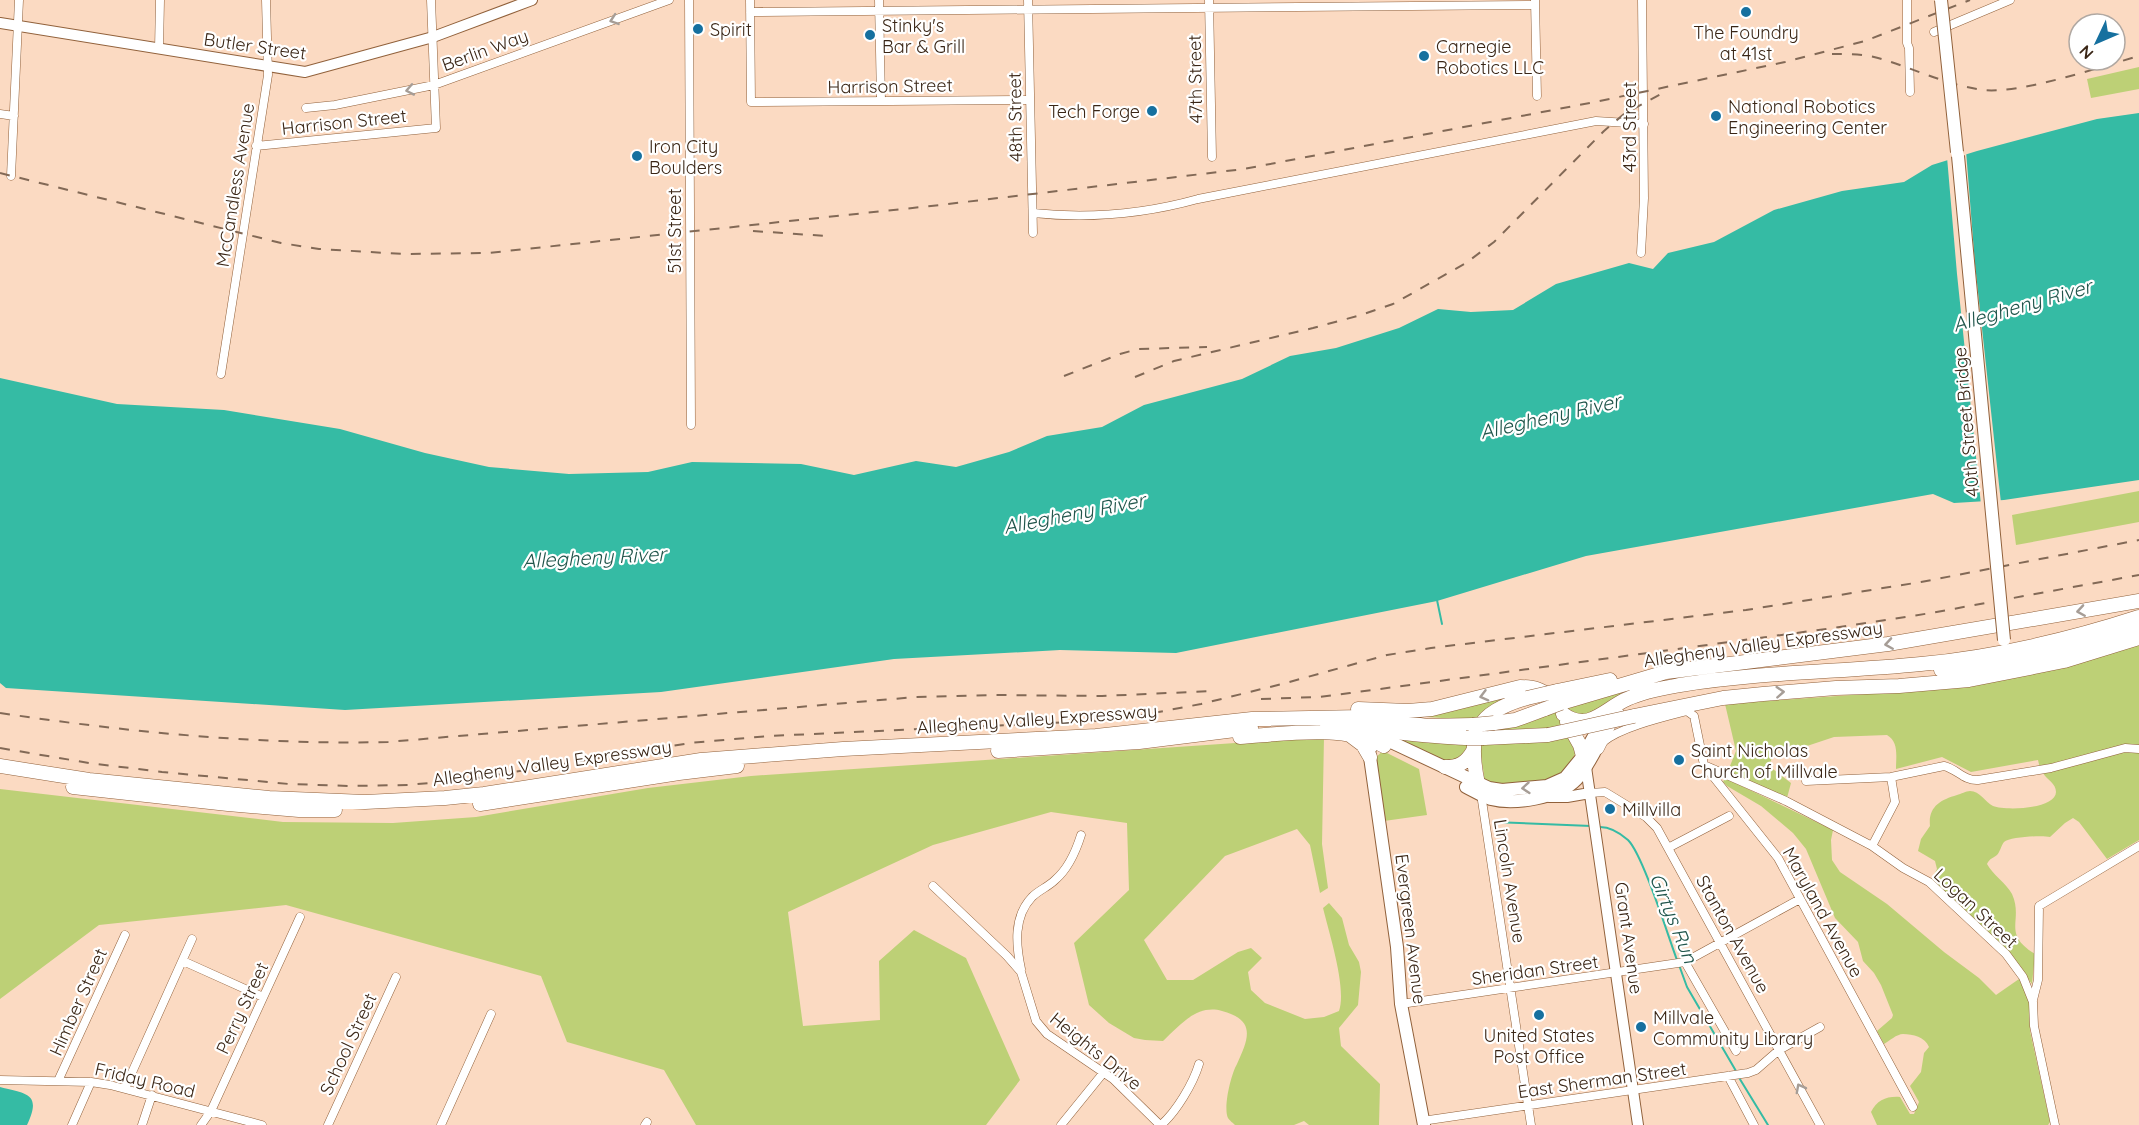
<svg xmlns="http://www.w3.org/2000/svg" width="2139" height="1125" viewBox="0 0 2139 1125" font-family="Quicksand,sans-serif">
	<rect width="100%" height="100%" fill="#fbdac2"/>
	<!-- green -->
	<path fill="#bdd076" d="M 2139,67 L 2139,89 L 2091,98 L 2087,79 Z
		M 2139,491 L 2139,522 L 2016,545 L 2012,515 Z
		M 2139,643 L 2139,840 L 2107,859 L 2079,822 L 2073,818 L 2065,823 L 2050,837 C 2042,835 2010,837 2004,842 C 2001,846 2000,852 1997,855 C 1992,859 1990,858 1987,864 C 1993,875 2006,883 2012,894 C 2024,921 2001,933 2035,954 L 2032,984 L 2004,947 L 1931,880 L 1937,869 L 1935,861 L 1918,851 L 1921,839 L 1930,826 C 1928,807 1940,800 1957,795 C 1961,794 1966,791 1970,791 C 1980,791 1985,802 1993,806 C 2006,811 2056,809 2056,792 C 2056,783 2047,780 2043,773 C 2040,770 2039,764 2038,760 L 1971,772 L 1942,757 L 1896,769 C 1896,756 1899,742 1887,735 L 1834,737 L 1804,747 L 1780,749 L 1773,755 L 1769,766 L 1791,783 L 1787,798 L 1728,771 L 1736,751 L 1725,704 L 1936,689 Z
		M 1626,690 L 1621,696 L 1584,718 L 1565,709 L 1596,697 Z
		M 1518,693 L 1482,718 L 1456,719 L 1414,716 Z
		M 1556,712 L 1574,746 L 1575,754 L 1566,772 L 1551,780 L 1494,785 L 1481,778 L 1484,775 L 1479,744 L 1507,733 L 1500,728 L 1533,721 Z
		M 1369,730 L 1471,744 L 1470,749 L 1452,764 Z
		M 1324,737 L 1322,844 L 1328,888 L 1320,893 L 1310,845 L 1297,829 L 1225,856 L 1144,940 L 1167,980 L 1193,980 L 1238,952 L 1251,948 L 1262,958 L 1248,972 L 1251,990 L 1265,1003 L 1305,1019 L 1324,1017 L 1339,1011 C 1347,988 1329,933 1323,908 L 1329,903 L 1342,918 L 1349,945 L 1359,962 L 1361,972 L 1358,1005 L 1339,1028 L 1341,1046 L 1380,1084 L 1379,1125 L 1309,1125 L 1304,1121 L 1294,1125 L 1235,1125 C 1234,1124 1229,1120 1228,1118 C 1223,1108 1231,1074 1237,1064 C 1249,1038 1256,1020 1222,1011 C 1197,1004 1180,1025 1163,1041 L 1145,1040 L 1134,1038 L 1109,1023 L 1089,1005 L 1074,943 L 1129,890 L 1127,823 L 1051,812 L 933,845 L 788,912 L 803,1026 L 880,1020 L 879,961 L 914,930 L 966,958 L 1020,1080 L 986,1125 L 696,1125 L 664,1070 L 567,1042 L 541,976 L 286,905 L 99,925 L 0,999 L 0,789 L 283,822 L 393,823 L 476,817 L 648,788 L 751,776 Z
		M 1383,751 L 1419,769 L 1427,815 L 1384,821 L 1376,757 Z
		M 1725,778 L 1833,830 L 1831,840 L 1832,860 L 1840,872 L 1887,904 L 1944,952 L 1979,978 L 1996,995 L 2019,979 L 2029,1000 L 2030,1031 L 2050,1122 L 2048,1125 L 1877,1125 L 1871,1112 C 1877,1100 1887,1096 1900,1097 L 1910,1114 L 1914,1114 L 1919,1102 L 1910,1086 L 1921,1072 L 1924,1053 L 1929,1047 C 1925,1037 1913,1034 1903,1034 C 1897,1034 1889,1041 1884,1044 L 1877,1031 L 1892,1018 L 1893,1015 L 1881,985 L 1874,973 L 1863,961 L 1858,942 L 1835,918 L 1806,849 L 1793,833 L 1761,806 L 1727,786 L 1723,782 Z"/>
	<!-- water -->
	<path fill="#35bba4" d="M 2139,113 L 2139,480 L 2004,500 L 1954,503 L 1933,494 L 1586,556 L 1437,601 L 1176,653 L 1060,650 L 894,659 L 661,692 L 345,710 L 6,688 L 0,683 L 0,378 L 117,404 L 224,410 L 340,429 L 425,453 L 489,467 L 569,474 L 648,472 L 692,462 L 801,464 L 854,475 L 916,461 L 956,467 L 1009,452 L 1047,436 L 1102,427 L 1144,405 L 1242,379 L 1290,356 L 1336,348 L 1399,328 L 1438,309 L 1471,312 L 1513,310 L 1556,284 L 1629,263 L 1653,269 L 1668,253 L 1714,242 L 1774,210 L 1842,191 L 1904,182 L 1932,165 L 1977,151 L 2097,119 Z
		M 0,1087 C 27,1094 42,1093 27,1125 L 0,1125 Z"/>
	<!-- pier -->
	<path fill="#fbdac2" d="M 1966,151 L 1975,264 L 2001,503 L 1981,505 L 1957,274 L 1947,157 Z"/>
	<g fill="none" stroke-linecap="round" stroke-linejoin="round">
		<!-- stream -->
		<path stroke="#35bba4" stroke-width="2" d="M 1437,600 L 1442,624
			M 1493,822 L 1591,826
			M 1600,827 C 1610,827 1620,833 1628,840 C 1643,855 1668,936 1677,960
			M 1679,965 L 1687,987 L 1736,1071
			M 1738,1076 L 1768,1125"/>
		<defs>
			<path id="street" d="M 689,0 L 691,425
				M 750,0 L 751,102 L 1029,100
				M 879,0 L 881,101
				M 1028,0 L 1033,233
				M 1209,0 L 1212,157
				M 1535,0 L 1537,96
				M 1907,0 L 1907,43 L 1909,48 L 1910,92
				M 750,12 L 1535,5
				M 1934,32 L 2010,0
				M 159,49 L 160,0
				M 306,108 L 335,105 L 434,85 L 669,0
				M 0,114 L 14,116
				M 256,146 L 436,128 L 431,0
				M 11,176 L 19,0
				M 1033,213 C 1089,219 1144,214 1198,199 L 1596,121 L 1644,124
				M 1641,253 L 1644,198 L 1642,0
				M 221,374 L 268,75 L 266,0
				M 1603,742 C 1621,727 1664,717 1687,711 L 1694,716 L 1704,765 L 1778,858 L 1913,1107
				M 1704,765 L 1786,801 L 1872,846 L 1903,868 L 1929,882 L 2006,954 L 2023,977 L 2033,1002 L 2034,1026 L 2055,1125
				M 1806,781 L 1891,777 L 1944,766 C 1957,769 1964,781 1978,780 L 2051,768 L 2125,748 L 2139,749
				M 1590,793 L 1605,792 L 1646,817 L 1657,828 L 1820,1125
				M 1481,794 L 1531,1125
				M 1872,846 L 1895,802 L 1891,777
				M 1668,848 L 1729,816
				M 933,886 L 1007,956 L 1021,972 L 1036,1021 L 1047,1034 L 1113,1079 L 1160,1125
				M 183,961 L 263,997
				M 1685,962 L 1736,1051
				M 1021,969 C 1016,945 1013,917 1032,897 C 1039,890 1048,887 1055,880 C 1068,869 1076,851 1081,835
				M 2033,1000 L 2038,980 L 2039,906 L 2139,846
				M 1401,1004 L 1685,962 L 1800,899
				M 1728,1076 L 1754,1125
				M 0,1080 L 91,1082 L 110,1085 L 262,1125
				M 58,1081 L 125,935
				M 125,1088 L 192,939
				M 1422,1121 L 1748,1073 L 1756,1070 L 1779,1050 L 1820,1027
				M 72,1125 L 91,1082
				M 142,1125 L 152,1095
				M 201,1125 L 211,1111 L 300,917
				M 328,1125 L 396,977
				M 441,1125 L 491,1014
				M 645,1125 L 647,1122
				M 1061,1125 L 1104,1072
				M 1161,1125 C 1176,1112 1193,1084 1199,1064"/>
			<path id="secondary" d="M 0,23 L 305,72 L 433,37 L 532,0
				M 1586,767 L 1638,1125
				M 1549,797 L 1567,797 L 1590,793"/>
			<path id="primary" d="M 1466,787 C 1474,791 1482,796 1491,799 C 1514,805 1559,798 1576,780 C 1583,773 1589,762 1594,753
				M 1424,1125 L 1401,1004 L 1397,947 L 1369,750 C 1374,742 1379,739 1389,741 L 1489,788 L 1502,790 L 1547,786 L 1565,778 L 1583,756 L 1604,718"/>
			<path id="highway" d="M 1941,670 C 2009,666 2075,649 2139,628
				M 1557,691 L 1610,680
				M 1561,703 L 1666,672 L 1888,644 L 2139,601
				M 1358,709 L 1408,711 L 1432,709 L 1520,687 C 1534,687 1541,689 1552,698
				M 1563,714 C 1589,733 1604,709 1627,699 C 1644,691 1663,688 1680,685 C 1760,672 1841,672 1921,664 C 1995,657 2068,640 2139,617
				M 1634,716 L 1723,698 L 1763,694 L 1836,688 L 1899,686 L 1969,680 L 2064,661 L 2139,638
				M 1567,722 L 1580,745 L 1583,756
				M 1494,723 L 1515,720 L 1545,709
				M 1327,726 C 1374,728 1419,737 1466,738
				M 1351,736 L 1363,745 L 1370,757
				M 1240,737 C 1284,734 1344,724 1384,746
				M 1484,738 L 1548,735
				M 1597,748 L 1609,724 L 1618,715
				M 998,751 L 1139,742 L 1251,728
				M 0,766 L 89,780 L 188,790 L 269,798 L 365,802 L 445,798 L 484,794 L 701,760 L 843,749 L 1096,736 L 1252,719 L 1362,717 L 1427,726 L 1473,725
				M 1445,767 C 1459,767 1466,763 1473,751
				M 1478,784 C 1467,733 1475,713 1527,698
				M 73,787 L 228,804 L 299,810 L 335,810
				M 480,804 L 679,773 L 737,766"/>
		</defs>
		<!-- street casing -->
		<use href="#street" stroke="#91613b" stroke-width="9"/>
		<!-- secondary casing -->
		<use href="#secondary" stroke="#91613b" stroke-width="12"/>
		<!-- primary casing -->
		<use href="#primary" stroke="#91613b" stroke-width="14"/>
		<!-- highway casing -->
		<use href="#highway" stroke="#91613b" stroke-width="15"/>
		<!-- street -->
		<use href="#street" stroke="#fff" stroke-width="8"/>
		<!-- secondary -->
		<use href="#secondary" stroke="#fff" stroke-width="10"/>
		<!-- primary -->
		<use href="#primary" stroke="#fff" stroke-width="12"/>
		<!-- highway -->
		<use href="#highway" stroke="#fff" stroke-width="14"/>
		<!-- rail -->
		<path stroke="#826956" stroke-width="2" stroke-dasharray="10 10" stroke-linecap="butt" d="M 1832,54 C 1847,54 1864,54 1878,58 C 1913,68 1946,85 1983,90 C 2022,94 2099,67 2139,56
			M 0,173 L 281,243 L 319,249 L 404,254 L 488,253 L 931,206 L 1244,169 L 1595,102 L 1785,62 L 1865,41 L 1970,0
			M 753,231 L 826,236
			M 1064,376 L 1120,354 L 1138,349 L 1207,347
			M 1135,377 L 1174,361 L 1313,328 L 1361,315 L 1393,304 L 1466,263 L 1494,242 L 1604,131 L 1624,114 L 1661,94
			M 1261,699 L 1319,697 L 1350,693 L 1833,628 L 1931,613 L 2139,575
			M 0,713 C 128,732 258,745 388,742 L 916,697 L 995,695 L 1102,696 L 1213,691
			M 0,748 L 89,763 L 162,772 L 289,784 L 350,786 L 408,785 L 471,779 L 690,743 L 769,736 L 1116,720 L 1201,704 L 1282,684 L 1387,655 L 1431,648 L 1746,610 L 1921,582 L 2139,540"/>
		<defs>
			<path id="primary-bridge" d="M 1941,0 L 1957,152
				M 1958,156 L 2004,640"/>
			<path id="highway-bridge" d="M 1527,698 L 1557,691
				M 1545,709 L 1561,703
				M 1473,725 L 1494,723
				M 1548,735 L 1634,716
				M 1466,738 L 1484,738"/>
		</defs>
		<!-- primary-bridge casing -->
		<use href="#primary-bridge" stroke="#91613b" stroke-width="14" stroke-linecap="butt"/>
		<!-- highway-bridge casing -->
		<use href="#highway-bridge" stroke="#91613b" stroke-width="15" stroke-linecap="butt"/>
		<!-- primary-bridge -->
		<use href="#primary-bridge" stroke="#fff" stroke-width="12"/>
		<!-- highway-bridge -->
		<use href="#highway-bridge" stroke="#fff" stroke-width="14"/>
	</g>
	<!-- one-way arrows -->
	<defs><path id="oneway-chevron" d="M-2-3.5L2.5 0L-2 3.5" fill="none" stroke-width="1.6" stroke-linecap="round" stroke-linejoin="round" transform="scale(1.5)"/></defs>
	<g stroke="#a69d96">
		<use href="#oneway-chevron" transform="translate(614 20) rotate(161)"/>
		<use href="#oneway-chevron" transform="translate(410 90) rotate(169)"/>
		<use href="#oneway-chevron" transform="translate(2081 611) rotate(171)"/>
		<use href="#oneway-chevron" transform="translate(1889 644) rotate(171)"/>
		<use href="#oneway-chevron" transform="translate(1780 692) rotate(-4)"/>
		<use href="#oneway-chevron" transform="translate(1484 696) rotate(165)"/>
		<use href="#oneway-chevron" transform="translate(1526 788) rotate(175)"/>
		<use href="#oneway-chevron" transform="translate(1800 1088) rotate(-118)"/>
	</g>
	<!-- markers -->
	<g fill="#16709f" stroke="#fff" stroke-width="2">
		<circle cx="1746" cy="12" r="6"/>
		<circle cx="698" cy="29" r="6"/>
		<circle cx="870" cy="35" r="6"/>
		<circle cx="1424" cy="56" r="6"/>
		<circle cx="1152" cy="111" r="6"/>
		<circle cx="1716" cy="116" r="6"/>
		<circle cx="637" cy="156" r="6"/>
		<circle cx="1679" cy="760" r="6"/>
		<circle cx="1610" cy="809" r="6"/>
		<circle cx="1539" cy="1015" r="6"/>
		<circle cx="1641" cy="1027" r="6"/>
	</g>
	<g text-anchor="middle" dominant-baseline="central" stroke-width="4.5" stroke-linejoin="round" paint-order="stroke">
		<!-- poi labels -->
		<g font-size="18" fill="#3a2616" stroke="#fff" text-anchor="start">
			<text x="882" y="25">Stinky's<tspan x="882" dy="21">Bar &amp; Grill</tspan></text>
			<text x="710" y="29">Spirit</text>
			<text x="1746" y="32" text-anchor="middle">The Foundry<tspan x="1746" dy="21">at 41st</tspan></text>
			<text x="1436" y="46">Carnegie<tspan x="1436" dy="21">Robotics LLC</tspan></text>
			<text x="1728" y="106">National Robotics<tspan x="1728" dy="21">Engineering Center</tspan></text>
			<text x="1140" y="111" text-anchor="end">Tech Forge</text>
			<text x="649" y="146">Iron City<tspan x="649" dy="21">Boulders</tspan></text>
			<text x="1691" y="750">Saint Nicholas<tspan x="1691" dy="21">Church of Millvale</tspan></text>
			<text x="1622" y="809">Millvilla</text>
			<text x="1653" y="1017">Millvale<tspan x="1653" dy="21">Community Library</tspan></text>
			<text x="1539" y="1035" text-anchor="middle">United States<tspan x="1539" dy="21">Post Office</tspan></text>
		</g>
		<!-- street labels -->
		<g font-size="18" fill="#3a2616" stroke="#fff">
			<text transform="translate(255 46) rotate(8)">Butler Street</text>
			<text transform="translate(485 50) rotate(-20)">Berlin Way</text>
			<text transform="translate(1195 79) rotate(-91)">47th Street</text>
			<text transform="translate(890 86) rotate(-1)">Harrison Street</text>
			<text transform="translate(1015 117) rotate(-91)">48th Street</text>
			<text transform="translate(344 122) rotate(-6)">Harrison Street</text>
			<text transform="translate(1629 127) rotate(-90)">43rd Street</text>
			<text transform="translate(235 185) rotate(-81)">McCandless Avenue</text>
			<text transform="translate(674 231) rotate(-90)">51st Street</text>
			<text transform="translate(1966 422) rotate(-95)">40th Street Bridge</text>
			<text transform="translate(1763 644) rotate(-8)">Allegheny Valley Expressway</text>
			<text transform="translate(1037 719) rotate(-4)">Allegheny Valley Expressway</text>
			<text transform="translate(552 763) rotate(-8)">Allegheny Valley Expressway</text>
			<text transform="translate(1510 881) rotate(81)">Lincoln Avenue</text>
			<text transform="translate(1976 908) rotate(43)">Logan Street</text>
			<text transform="translate(1823 912) rotate(61)">Maryland Avenue</text>
			<text transform="translate(1411 929) rotate(83)">Evergreen Avenue</text>
			<text transform="translate(1733 934) rotate(61)">Stanton Avenue</text>
			<text transform="translate(1629 938) rotate(82)">Grant Avenue</text>
			<text transform="translate(1535 970) rotate(-8)">Sheridan Street</text>
			<text transform="translate(78 1002) rotate(-66)">Himber Street</text>
			<text transform="translate(242 1008) rotate(-65)">Perry Street</text>
			<text transform="translate(348 1044) rotate(-65)">School Street</text>
			<text transform="translate(1096 1051) rotate(39)">Heights Drive</text>
			<text transform="translate(145 1080) rotate(13)">Friday Road</text>
			<text transform="translate(1602 1080) rotate(-8)">East Sherman Street</text>
		</g>
		<!-- water labels -->
		<g font-size="20" font-style="italic" fill="#20554b" stroke="#fff">
			<text transform="translate(2022 305) rotate(-16)">Allegheny River</text>
			<text transform="translate(1550 416) rotate(-13)">Allegheny River</text>
			<text transform="translate(1074 513) rotate(-11)">Allegheny River</text>
			<text transform="translate(594 557) rotate(-3)">Allegheny River</text>
			<text transform="translate(1674 918) rotate(68)">Girtys Run</text>
		</g>
	</g>
	<!-- north arrow -->
	<g transform="translate(2097 42) rotate(226)"><circle r="28" fill="#ffffff" stroke="#b0a8a2" stroke-width="1.5"/>
	<path d="M0-4.5L10 22L0 15L-10 22Z" fill="#16709f"/>
	<text y="-9" font-size="16" font-weight="bold" text-anchor="middle" fill="#3a2616">N</text>
	</g>
</svg>
